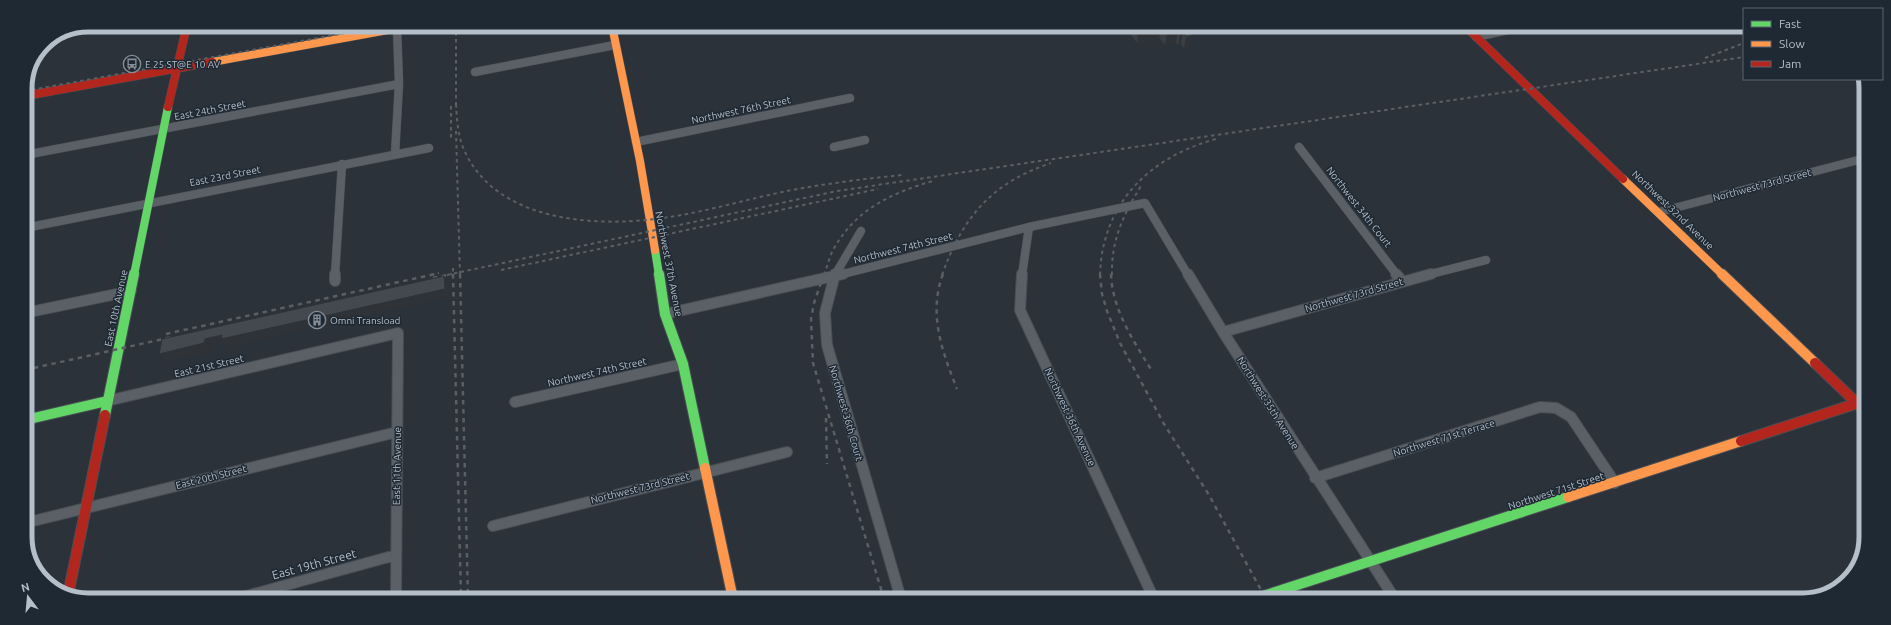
<svg xmlns="http://www.w3.org/2000/svg" width="1891" height="625" viewBox="0 0 1891 625" font-family="Ubuntu,sans-serif">
	<rect width="100%" height="100%" fill="#2b3239"/>
	<g fill="none" stroke-linecap="round" stroke-linejoin="round">
		<defs>
			<path id="street-far1" d="M 1679,27 L 1681,28
				M 1476,37 L 1521,27
				M 475,72 L 615,45
				M 636,142 L 850,98
				M 834,147 L 865,140
				M 1299,147 L 1397,275
				M 395,154 L 399,84 L 397,29
				M 25,155 L 399,84
				M 1659,212 L 1866,158
				M 25,228 L 429,148
				M 335,275 L 342,164
				M 835,275 L 861,231
				M 839,275 L 1029,227 L 1145,203 L 1188,275
				M 1022,275 L 1029,227
				M 1427,275 L 1486,260"/>
			<path id="street" d="M 835,274 L 825,313 L 827,345 L 901,599
				M 1022,274 L 1020,310 L 1154,599
				M 1188,274 L 1223,332 L 1395,599
				M 1396,274 L 1402,281
				M 335,281 L 335,274
				M 25,313 L 131,291
				M 665,314 L 843,274
				M 1223,332 L 1431,274
				M 107,401 L 398,333 L 396,598
				M 515,402 L 683,364
				M 1315,478 L 1540,407 L 1556,408 L 1571,417 L 1615,483
				M 25,523 L 397,432
				M 493,526 L 787,452
				M 239,598 L 396,555"/>
			<path id="fast-far1" d="M 655,250 L 659,275
				M 134,275 L 168,107"/>
			<path id="fast" d="M 659,274 L 665,314 L 683,364 L 705,468
				M 105,415 L 134,274
				M 25,420 L 107,401
				M 1254,599 L 1568,497"/>
			<path id="slow-far1" d="M 612,26 L 640,161 L 655,250
				M 212,62 L 415,25
				M 1623,179 L 1723,275"/>
			<path id="slow" d="M 1722,274 L 1815,363
				M 705,468 L 733,599
				M 1568,497 L 1741,441"/>
			<path id="jam-far1" d="M 1466,27 L 1623,179
				M 25,96 L 212,62
				M 168,107 L 187,25"/>
			<path id="jam" d="M 1815,363 L 1862,408
				M 1741,441 L 1864,401
				M 68,595 L 105,415"/>
		</defs>
		<!-- street-far1 casing -->
		<use href="#street-far1" stroke="#494e54" stroke-width="9"/>
		<!-- street casing -->
		<use href="#street" stroke="#494e54" stroke-width="12"/>
		<!-- fast-far1 casing -->
		<use href="#fast-far1" stroke="#494e54" stroke-width="9"/>
		<!-- fast casing -->
		<use href="#fast" stroke="#494e54" stroke-width="12"/>
		<!-- slow-far1 casing -->
		<use href="#slow-far1" stroke="#494e54" stroke-width="9"/>
		<!-- slow casing -->
		<use href="#slow" stroke="#494e54" stroke-width="12"/>
		<!-- jam-far1 casing -->
		<use href="#jam-far1" stroke="#494e54" stroke-width="9"/>
		<!-- jam casing -->
		<use href="#jam" stroke="#494e54" stroke-width="12"/>
		<!-- street-far1 -->
		<use href="#street-far1" stroke="#5b6067" stroke-width="8"/>
		<!-- street -->
		<use href="#street" stroke="#5b6067" stroke-width="10"/>
		<!-- fast-far1 -->
		<use href="#fast-far1" stroke="#63d668" stroke-width="8"/>
		<!-- fast -->
		<use href="#fast" stroke="#63d668" stroke-width="10"/>
		<!-- slow-far1 -->
		<use href="#slow-far1" stroke="#ff974d" stroke-width="8"/>
		<!-- slow -->
		<use href="#slow" stroke="#ff974d" stroke-width="10"/>
		<!-- jam-far1 -->
		<use href="#jam-far1" stroke="#b3261e" stroke-width="8"/>
		<!-- jam -->
		<use href="#jam" stroke="#b3261e" stroke-width="10"/>
		<!-- rail-far1 -->
		<path stroke="#5a5f64" stroke-width="2" stroke-dasharray="3.5 3.5" stroke-linecap="butt" d="M 456,25 L 456,109
			M 1705,58 L 1744,43
			M 25,91 L 390,25
			M 456,104 C 457,121 458,139 466,154 C 499,220 590,227 655,219 C 698,214 740,201 782,192 C 822,184 862,179 902,175
			M 451,106 L 451,138
			M 456,131 L 460,275
			M 453,268 L 453,275
			M 501,270 L 878,189
			M 431,275 L 439,273
			M 447,275 L 837,191 L 1744,57
			M 824,275 C 827,267 829,259 832,252 C 854,210 891,193 933,181
			M 942,275 C 963,216 992,183 1051,163
			M 1100,275 C 1102,204 1149,157 1216,139
			M 1112,275 C 1111,241 1123,215 1141,186"/>
		<!-- rail -->
		<path stroke="#5a5f64" stroke-width="2.5" stroke-dasharray="4.5 4.5" stroke-linecap="butt" d="M 453,274 L 461,598
			M 460,274 L 468,598
			M 824,274 L 814,303 L 811,319 L 813,363 L 884,599
			M 943,274 C 928,314 942,351 957,389
			M 1100,274 L 1102,294 L 1107,311 L 1120,343 L 1164,424 L 1209,495 L 1266,599
			M 1111,274 C 1112,309 1134,342 1152,371
			M 433,278 L 452,274
			M 166,334 L 435,274
			M 25,370 L 172,337
			M 826,418 L 827,464"/>
	</g>
	<!-- wall -->
	<path fill="#3a3f44" d="M 1125,26 L 1187,26 L 1191,46 L 1184,48 L 1181,44 L 1178,45 L 1176,43 L 1165,45 L 1159,38 L 1137,43 Z"/>
	<!-- shaded-wall -->
	<path fill="#2f3337" d="M 1162,27 L 1159,38 L 1137,43 L 1138,32 Z
		M 1178,31 L 1176,43 L 1165,45 L 1167,34 Z
		M 1183,33 L 1181,44 L 1178,45 L 1180,34 Z
		M 1193,35 L 1191,46 L 1184,48 L 1186,37 Z
		M 444,276 L 449,284 L 449,297 L 228,347 L 225,344 L 212,347 L 212,351 L 167,362 L 159,354 L 205,339 Z"/>
	<!-- building -->
	<path fill="#43494f" stroke="#2f3337" d="M 1135,26 L 1187,26 L 1193,35 L 1186,37 L 1183,33 L 1180,34 L 1178,31 L 1167,34 L 1162,27 L 1138,32 Z
		M 444,276 L 445,289 L 221,339 L 222,335 L 205,339 L 204,343 L 159,354 L 162,339 Z"/>
	<!-- icons -->
	<defs>
		<symbol id="bus-ring" viewBox="-11 -11 22 22"><circle r="9.5" fill="#1e2934" stroke="#858e97" stroke-width="1.5"/><path d="M-5-6H5V4H4V6H2V4H-2V6H-4V4H-5ZM-3.5-4V0h7V-4ZM-3.5 1.2v1.5H-2V1.2ZM2 1.2v1.5H3.5V1.2Z" fill="#858e97"/></symbol>
		<symbol id="building-ring" viewBox="-11 -11 22 22"><circle r="9.5" fill="#1e2934" stroke="#858e97" stroke-width="1.5"/><path d="M-4-6H4V6H1V3H-1V6H-4ZM-2.5-4.3h1.7v1.8h-1.7ZM.8-4.3h1.7v1.8H.8ZM-2.5-1h1.7V.8h-1.7ZM.8-1h1.7V.8H.8Z" fill="#858e97"/></symbol>
	</defs>
	<g fill-rule="evenodd">
		<use href="#bus-ring" x="122" y="54" width="20" height="20"/>
		<use href="#building-ring" x="307" y="310" width="20" height="20"/>
	</g>
	<g text-anchor="middle" dominant-baseline="central" stroke-width="3" stroke-linejoin="round" paint-order="stroke">
		<!-- poi labels -->
		<g font-size="10" fill="#b5bfca" stroke="#1e2934" text-anchor="start">
			<text x="145" y="64">E 25 ST@E 10 AV</text>
			<text x="330" y="320">Omni Transload</text>
		</g>
		<!-- street labels -->
		<g font-size="10" fill="#b5bfca" stroke="#1e2934">
			<text transform="translate(210 110) rotate(-11)">East 24th Street</text>
			<text transform="translate(741 110) rotate(-12)">Northwest 76th Street</text>
			<text transform="translate(225 176) rotate(-11)">East 23rd Street</text>
			<text transform="translate(1762 185) rotate(-15)">Northwest 73rd Street</text>
			<text transform="translate(1359 207) rotate(52)">Northwest 34th Court</text>
			<text transform="translate(1673 210) rotate(44)">Northwest 32nd Avenue</text>
			<text transform="translate(903 248) rotate(-14)">Northwest 74th Street</text>
			<text transform="translate(669 264) rotate(79)">Northwest 37th Avenue</text>
			<text transform="translate(1354 295) rotate(-16)">Northwest 73rd Street</text>
			<text transform="translate(116 308) rotate(-78)">East 10th Avenue</text>
			<text transform="translate(209 366) rotate(-13)">East 21st Street</text>
			<text transform="translate(597 372) rotate(-13)">Northwest 74th Street</text>
			<text transform="translate(1268 403) rotate(58)">Northwest 35th Avenue</text>
			<text transform="translate(846 413) rotate(74)">Northwest 36th Court</text>
			<text transform="translate(1070 417) rotate(65)">Northwest 36th Avenue</text>
			<text transform="translate(1444 438) rotate(-17)">Northwest 71st Terrace</text>
			<text transform="translate(397 466) rotate(-89)">East 11th Avenue</text>
			<text transform="translate(211 477) rotate(-14)">East 20th Street</text>
			<text transform="translate(640 488) rotate(-14)">Northwest 73rd Street</text>
			<text transform="translate(1556 491) rotate(-18)">Northwest 71st Street</text>
		</g>
		<!-- near-street labels -->
		<g font-size="12" fill="#b5bfca" stroke="#1e2934">
			<text transform="translate(314 564) rotate(-15)">East 19th Street</text>
		</g>
	</g>
	<!-- crop -->
	<path d="M0 0H1891V625H0ZM88 32H1803A56 56 0 0 1 1859 88V537A56 56 0 0 1 1803 593H88A56 56 0 0 1 32 537V88A56 56 0 0 1 88 32Z" fill="#1e2934" fill-rule="evenodd"/>
	<path fill="none" stroke="#b5bfca" stroke-width="5" d="M88 32H1803A56 56 0 0 1 1859 88V537A56 56 0 0 1 1803 593H88A56 56 0 0 1 32 537V88A56 56 0 0 1 88 32Z"/>
	<!-- legend -->
	<rect x="1743" y="8" width="140" height="72" fill="#1e2934" stroke="#5a6570"/>
	<rect x="1751" y="21" width="20" height="6" fill="#63d668" stroke="#5a6570"/>
	<text x="1779" y="28" font-size="12" fill="#b5bfca">Fast</text>
	<rect x="1751" y="41" width="20" height="6" fill="#ff974d" stroke="#5a6570"/>
	<text x="1779" y="48" font-size="12" fill="#b5bfca">Slow</text>
	<rect x="1751" y="61" width="20" height="6" fill="#b3261e" stroke="#5a6570"/>
	<text x="1779" y="68" font-size="12" fill="#b5bfca">Jam</text>
	<!-- north arrow -->
	<g transform="translate(28 597) rotate(344)" stroke="#1e2934" stroke-width="3" paint-order="stroke">
	<path d="M0-3L7 15L0 10L-7 15Z" fill="#b5bfca"/>
	<text y="-6" font-size="11" font-weight="bold" text-anchor="middle" fill="#b5bfca">N</text>
	</g>
</svg>
